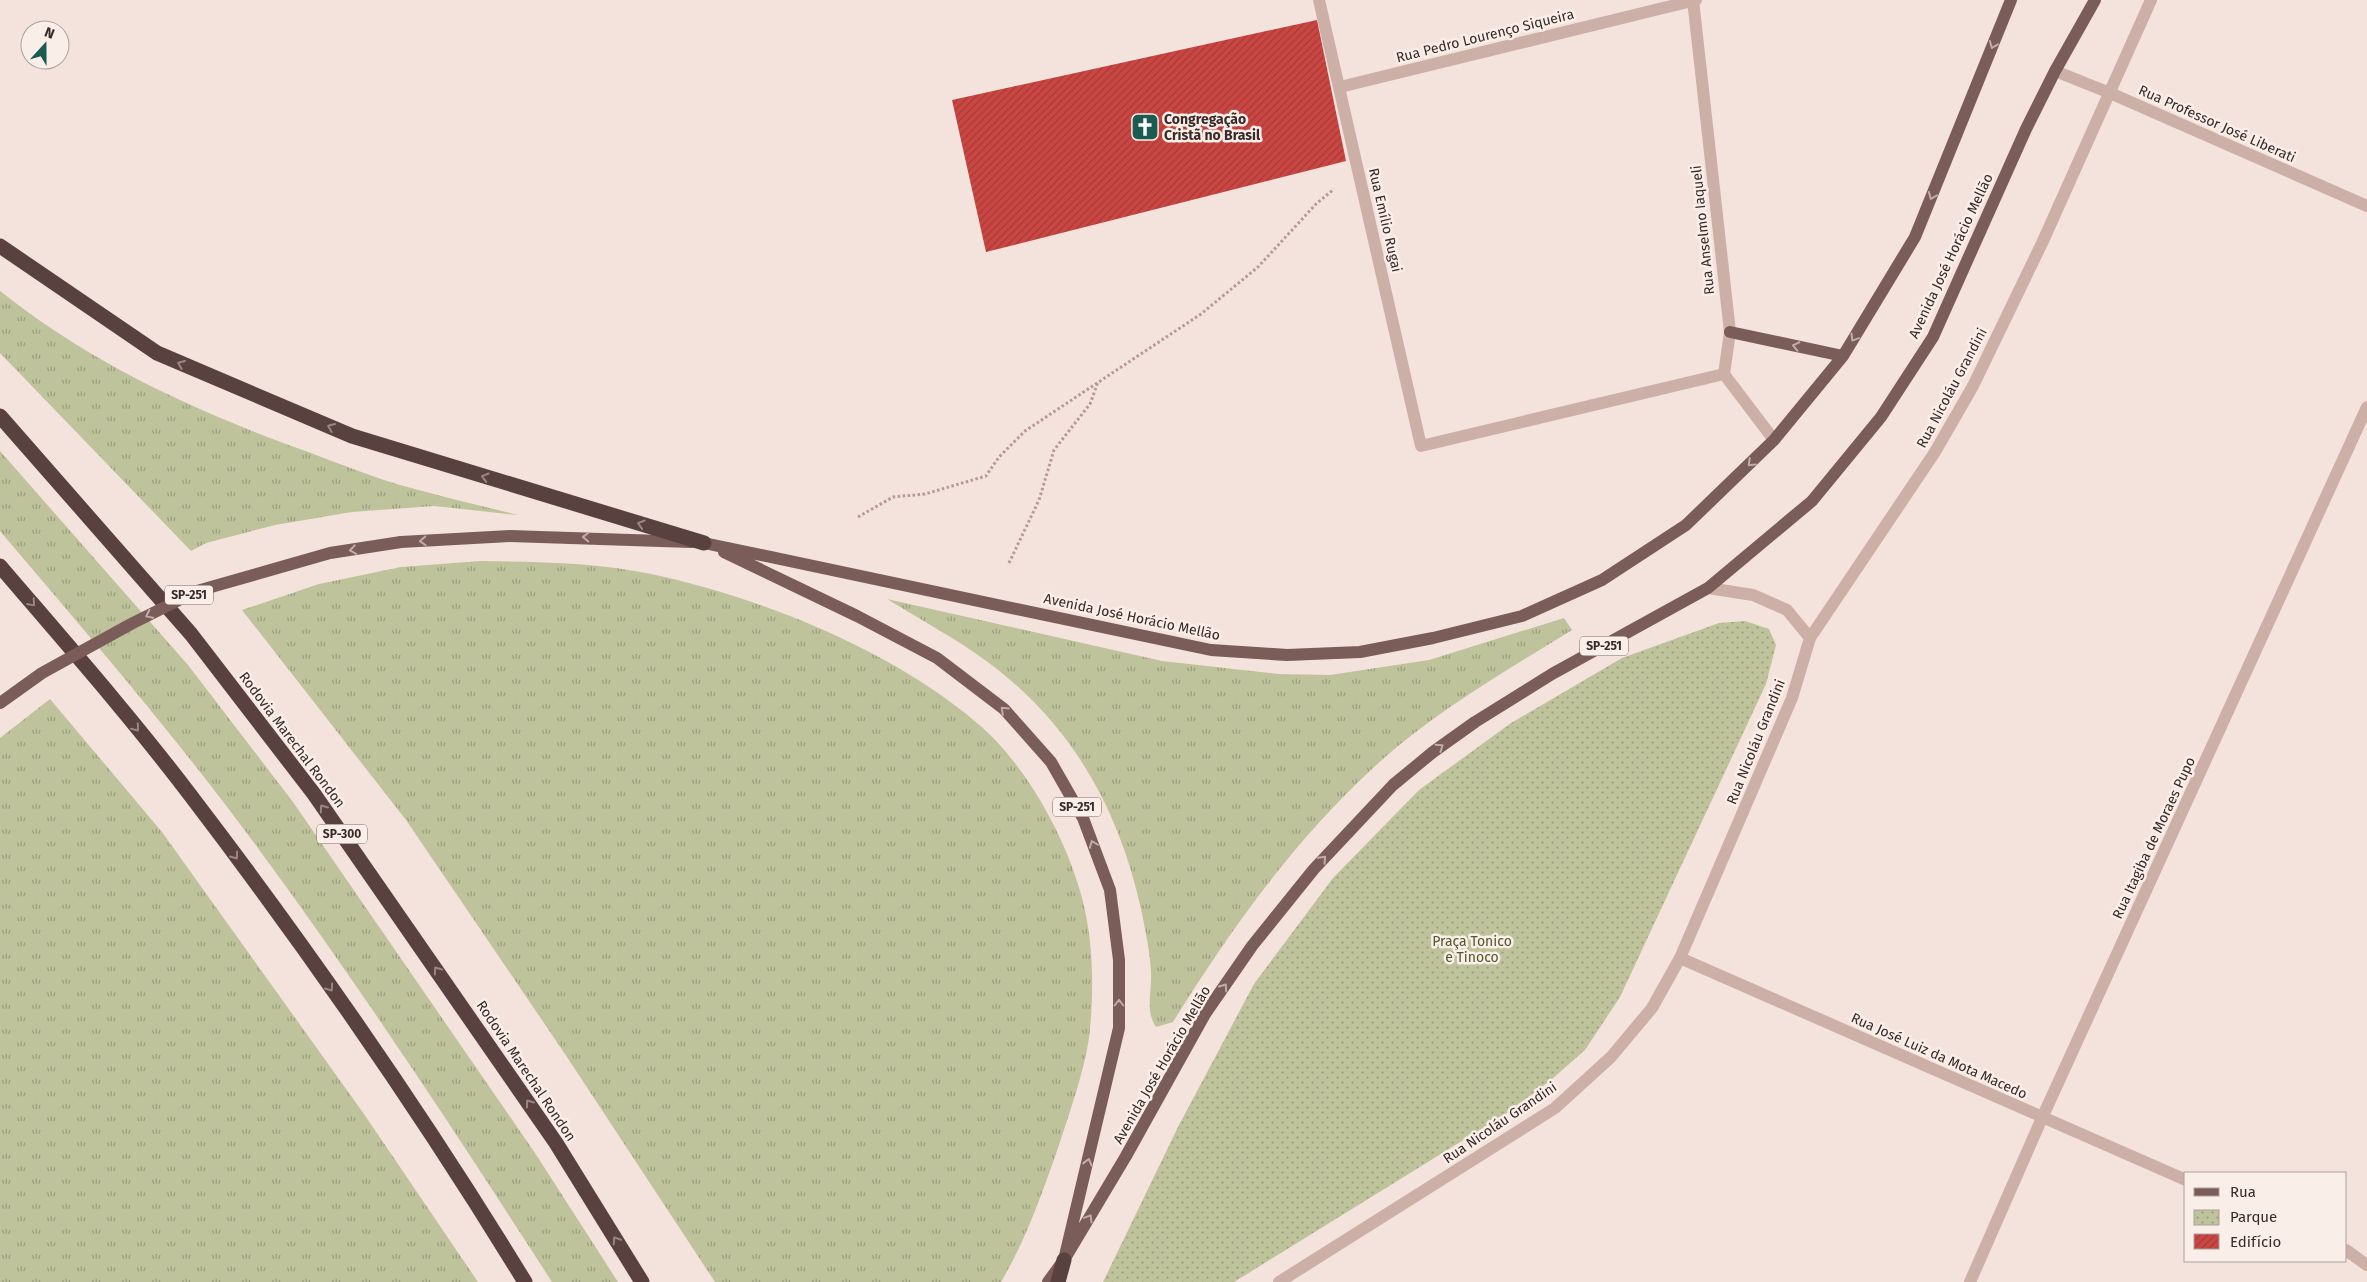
<svg xmlns="http://www.w3.org/2000/svg" width="2367" height="1282" viewBox="0 0 2367 1282" font-family="'Fira Sans',sans-serif">
	<defs>
		<pattern id="grass-tufts" width="24" height="20" patternUnits="userSpaceOnUse" patternTransform="scale(1.25)"><rect width="24" height="20" fill="#bec39b"/><path d="M3 7l-1-3M5 7V3M7 7l1-3M15 17l-1-3M17 17v-4M19 17l1-3" fill="none" stroke="#9b9f7e"/></pattern>
		<pattern id="park-dots" width="8" height="8" patternUnits="userSpaceOnUse" patternTransform="scale(1.25)"><rect width="8" height="8" fill="#bec39b"/><path d="M2 2h.1M6 6h.1" fill="none" stroke="#9b9f7e" stroke-width="1.8" stroke-linecap="round"/></pattern>
		<pattern id="building-hatch" width="6" height="6" patternUnits="userSpaceOnUse" patternTransform="scale(1.25)"><rect width="6" height="6" fill="#ca4643"/><path d="M-1 1l2-2M0 6l6-6M5 7l2-2" fill="none" stroke="#a53b38"/></pattern>
	</defs>
	<rect width="100%" height="100%" fill="#f3e3dc"/>
	<!-- grass -->
	<path fill="url(#grass-tufts)" d="M 0,291 C 93,365 199,413 311,453 C 340,464 370,476 400,485 C 439,496 478,505 518,515 L 434,506 L 352,512 L 275,525 L 206,543 L 191,551 L 0,353 Z
		M 0,451 L 188,665 L 293,802 L 535,1153 L 618,1282 L 552,1282 C 458,1136 363,991 260,851 C 179,740 89,636 0,531 Z
		M 480,561 C 538,562 595,562 651,574 C 760,597 892,650 977,723 C 1025,763 1066,837 1082,898 C 1093,938 1094,987 1090,1029 C 1087,1064 1070,1111 1059,1145 C 1043,1191 1026,1240 1001,1282 L 715,1282 L 565,1054 L 406,820 L 242,610 L 319,584 L 401,567 Z
		M 887,599 L 1162,661 L 1278,674 L 1330,675 L 1429,660 L 1564,618 L 1572,630 C 1504,672 1432,713 1373,768 C 1293,842 1230,930 1173,1022 L 1156,1027 C 1145,1011 1152,992 1151,972 C 1150,951 1145,929 1141,909 C 1119,809 1072,725 989,663 C 957,639 921,620 887,599 Z
		M 50,699 L 162,832 L 364,1114 L 478,1282 L 0,1282 L 0,738 Z"/>
	<!-- park -->
	<path fill="url(#park-dots)" d="M 1745,621 L 1769,629 L 1776,645 L 1766,684 L 1620,997 L 1585,1050 L 1551,1080 L 1507,1113 L 1234,1282 L 1103,1282 L 1178,1127 L 1254,984 L 1333,878 L 1419,790 L 1511,723 L 1622,658 L 1719,623 Z"/>
	<!-- building -->
	<path fill="url(#building-hatch)" d="M 1317,20 L 1346,161 L 986,252 L 952,100 Z"/>
	<g fill="none" stroke-linecap="round" stroke-linejoin="round">
		<!-- path -->
		<path stroke="#b89991" stroke-width="3" stroke-dasharray="2.5 2.5" stroke-linecap="butt" d="M 858,517 L 893,497 L 925,494 L 986,476 L 999,457 L 1025,431 L 1201,314 L 1258,267 L 1316,204 L 1334,189
			M 1009,563 L 1039,500 L 1054,450 L 1090,404 L 1098,382"/>
		<!-- minor -->
		<path stroke="#ccb0a7" stroke-width="12" d="M 1319,0 L 1421,446 L 1724,374
			M 1693,0 L 1730,332 L 1724,374 L 1774,440
			M 2055,71 L 2110,93 L 2367,206
			M 1340,87 L 1696,0
			M 1708,588 L 1753,595 L 1787,610 L 1810,638
			M 1680,958 L 2186,1180
			M 2346,1250 L 2367,1265
			M 1279,1282 L 1555,1108 L 1611,1057 L 1652,1008 L 1680,958 L 1792,698 L 1810,638 L 1935,452 L 1973,386 L 2043,241 L 2151,0
			M 1970,1282 L 2042,1118 L 2367,407"/>
		<!-- primary -->
		<path stroke="#7a5c59" stroke-width="12" d="M 1730,332 L 1843,356
			M 401,542 L 510,536 L 691,542
			M 704,543 L 1211,650 L 1287,655 L 1360,652 L 1433,638 L 1522,616 L 1602,580 L 1686,525 L 1774,440 L 1843,356 L 1915,237 L 2011,0
			M 724,552 L 857,616 L 937,658 L 1004,709 L 1051,762 L 1083,818 L 1110,890 L 1119,960 L 1119,1028 L 1064,1260 L 1048,1282
			M 1064,1260 L 1126,1156 L 1205,1014 L 1252,946 L 1314,869 L 1393,785 L 1433,752 L 1475,722 L 1552,674 L 1708,588 L 1812,501 L 1881,417 L 1933,337 L 2026,129 L 2055,71 L 2095,0"/>
		<!-- motorway -->
		<path stroke="#59413f" stroke-width="15" d="M 0,246 L 157,353 L 352,436 L 704,543
			M 0,416 L 191,634 L 314,794 L 556,1143 L 642,1282
			M 0,566 C 65,642 131,717 191,796 C 310,952 423,1115 525,1282
			M 1058,1282 L 1064,1260"/>
		<!-- primary-bridge -->
		<path stroke="#7a5c59" stroke-width="12" d="M 0,703 L 42,673 L 131,624 L 197,591 L 330,553 L 401,542"/>
	</g>
	<!-- one-way arrows -->
	<defs><path id="oneway-chevron" d="M-2-3.5L2.5 0L-2 3.5" fill="none" stroke-width="1.6" stroke-linecap="round" stroke-linejoin="round" transform="scale(1.25)"/></defs>
	<g stroke="#c0aca8">
		<use href="#oneway-chevron" transform="translate(1993 45) rotate(112)"/>
		<use href="#oneway-chevron" transform="translate(1932 196) rotate(112)"/>
		<use href="#oneway-chevron" transform="translate(1854 338) rotate(121)"/>
		<use href="#oneway-chevron" transform="translate(1796 346) rotate(-168)"/>
		<use href="#oneway-chevron" transform="translate(1751 463) rotate(136)"/>
		<use href="#oneway-chevron" transform="translate(586 537) rotate(-178)"/>
		<use href="#oneway-chevron" transform="translate(423 541) rotate(177)"/>
		<use href="#oneway-chevron" transform="translate(353 550) rotate(171)"/>
		<use href="#oneway-chevron" transform="translate(149 615) rotate(154)"/>
		<use href="#oneway-chevron" transform="translate(1004 710) rotate(-137)"/>
		<use href="#oneway-chevron" transform="translate(1440 747) rotate(-35)"/>
		<use href="#oneway-chevron" transform="translate(1093 844) rotate(-111)"/>
		<use href="#oneway-chevron" transform="translate(1323 859) rotate(-47)"/>
		<use href="#oneway-chevron" transform="translate(1224 987) rotate(-55)"/>
		<use href="#oneway-chevron" transform="translate(1119 1003) rotate(-90)"/>
		<use href="#oneway-chevron" transform="translate(1088 1162) rotate(-76)"/>
		<use href="#oneway-chevron" transform="translate(1089 1218) rotate(-59)"/>
	</g>
	<g stroke="#998683">
		<use href="#oneway-chevron" transform="translate(181 364) rotate(-157)"/>
		<use href="#oneway-chevron" transform="translate(331 427) rotate(-157)"/>
		<use href="#oneway-chevron" transform="translate(485 477) rotate(-163)"/>
		<use href="#oneway-chevron" transform="translate(641 524) rotate(-163)"/>
		<use href="#oneway-chevron" transform="translate(32 603) rotate(49)"/>
		<use href="#oneway-chevron" transform="translate(136 728) rotate(51)"/>
		<use href="#oneway-chevron" transform="translate(323 808) rotate(-125)"/>
		<use href="#oneway-chevron" transform="translate(235 856) rotate(54)"/>
		<use href="#oneway-chevron" transform="translate(437 970) rotate(-125)"/>
		<use href="#oneway-chevron" transform="translate(330 988) rotate(55)"/>
		<use href="#oneway-chevron" transform="translate(529 1103) rotate(-125)"/>
		<use href="#oneway-chevron" transform="translate(616 1240) rotate(-122)"/>
	</g>
	<!-- icons -->
	<defs>
		<symbol id="church-square" viewBox="-11 -11 22 22"><rect x="-9" y="-9" width="18" height="18" rx="4" fill="#1c5b51" stroke="#faeee9"/><path d="M-1.2-6h2.4v3.5h3.3v2.4h-3.3V6h-2.4V-.1h-3.3v-2.4h3.3Z" fill="#fff"/></symbol>
	</defs>
	<g fill-rule="evenodd">
		<use href="#church-square" x="1129" y="111" width="32" height="32"/>
	</g>
	<g text-anchor="middle" dominant-baseline="central" stroke-width="5" stroke-linejoin="round" paint-order="stroke">
		<!-- shield labels -->
		<g fill="#faeee9" stroke="#726562" stroke-width="1">
			<rect x="165" y="585.5" width="48" height="19" rx="4"/>
			<rect x="1580" y="636.5" width="48" height="19" rx="4"/>
			<rect x="1053" y="797.5" width="48" height="19" rx="4"/>
			<rect x="317" y="824.5" width="50" height="19" rx="4"/>
		</g>
		<g font-size="12" font-weight="bold" fill="#382a28">
			<text x="189" y="595">SP-251</text>
			<text x="1604" y="646">SP-251</text>
			<text x="1077" y="807">SP-251</text>
			<text x="342" y="834">SP-300</text>
		</g>
		<!-- street labels -->
		<g font-size="14" fill="#382a28" stroke="#faeee9">
			<text transform="translate(1485 36) rotate(-14)">Rua Pedro Lourenço Siqueira</text>
			<text transform="translate(2217 124) rotate(24)">Rua Professor José Liberati</text>
			<text transform="translate(1385 220) rotate(77)">Rua Emílio Rugai</text>
			<text transform="translate(1703 230) rotate(-96)">Rua Anselmo Iaqueli</text>
			<text transform="translate(1951 256) rotate(-65)">Avenida José Horácio Mellão</text>
			<text transform="translate(1952 388) rotate(-62)">Rua Nicoláu Grandini</text>
			<text transform="translate(1132 617) rotate(12)">Avenida José Horácio Mellão</text>
			<text transform="translate(292 740) rotate(53)">Rodovia Marechal Rondon</text>
			<text transform="translate(1756 742) rotate(-68)">Rua Nicoláu Grandini</text>
			<text transform="translate(2154 838) rotate(-65)">Rua Itagiba de Moraes Pupo</text>
			<text transform="translate(1939 1056) rotate(24)">Rua José Luiz da Mota Macedo</text>
			<text transform="translate(1162 1065) rotate(-60)">Avenida José Horácio Mellão</text>
			<text transform="translate(526 1071) rotate(56)">Rodovia Marechal Rondon</text>
			<text transform="translate(1500 1123) rotate(-34)">Rua Nicoláu Grandini</text>
		</g>
		<!-- poi labels -->
		<g font-size="14" font-weight="bold" fill="#382a28" stroke="#faeee9" text-anchor="start">
			<text x="1164" y="119">Congregação<tspan x="1164" dy="16">Cristã no Brasil</tspan></text>
		</g>
		<!-- park labels -->
		<g font-size="14" fill="#51572b" stroke="#faeee9">
			<text x="1472" y="941">Praça Tonico<tspan x="1472" dy="16">e Tinoco</tspan></text>
		</g>
	</g>
	<!-- legend -->
	<rect x="2184" y="1172" width="162" height="90" fill="#faeee9" stroke="#aca09c"/>
	<rect x="2194" y="1188" width="25" height="8" fill="#7a5c59" stroke="#aca09c"/>
	<text x="2230" y="1197" font-size="15" fill="#382a28">Rua</text>
	<rect x="2194" y="1210" width="25" height="15" fill="url(#park-dots)" stroke="#aca09c"/>
	<text x="2230" y="1222" font-size="15" fill="#382a28">Parque</text>
	<rect x="2194" y="1234" width="25" height="15" fill="url(#building-hatch)" stroke="#aca09c"/>
	<text x="2230" y="1247" font-size="15" fill="#382a28">Edifício</text>
	<!-- north arrow -->
	<g transform="translate(45 45) rotate(21)"><circle r="24" fill="#faeee9" stroke="#aca09c"/>
	<path d="M0-4L9 19L0 12L-9 19Z" fill="#1c5b51"/>
	<text y="-8" font-size="14" font-weight="bold" text-anchor="middle" fill="#382a28">N</text>
	</g>
</svg>
